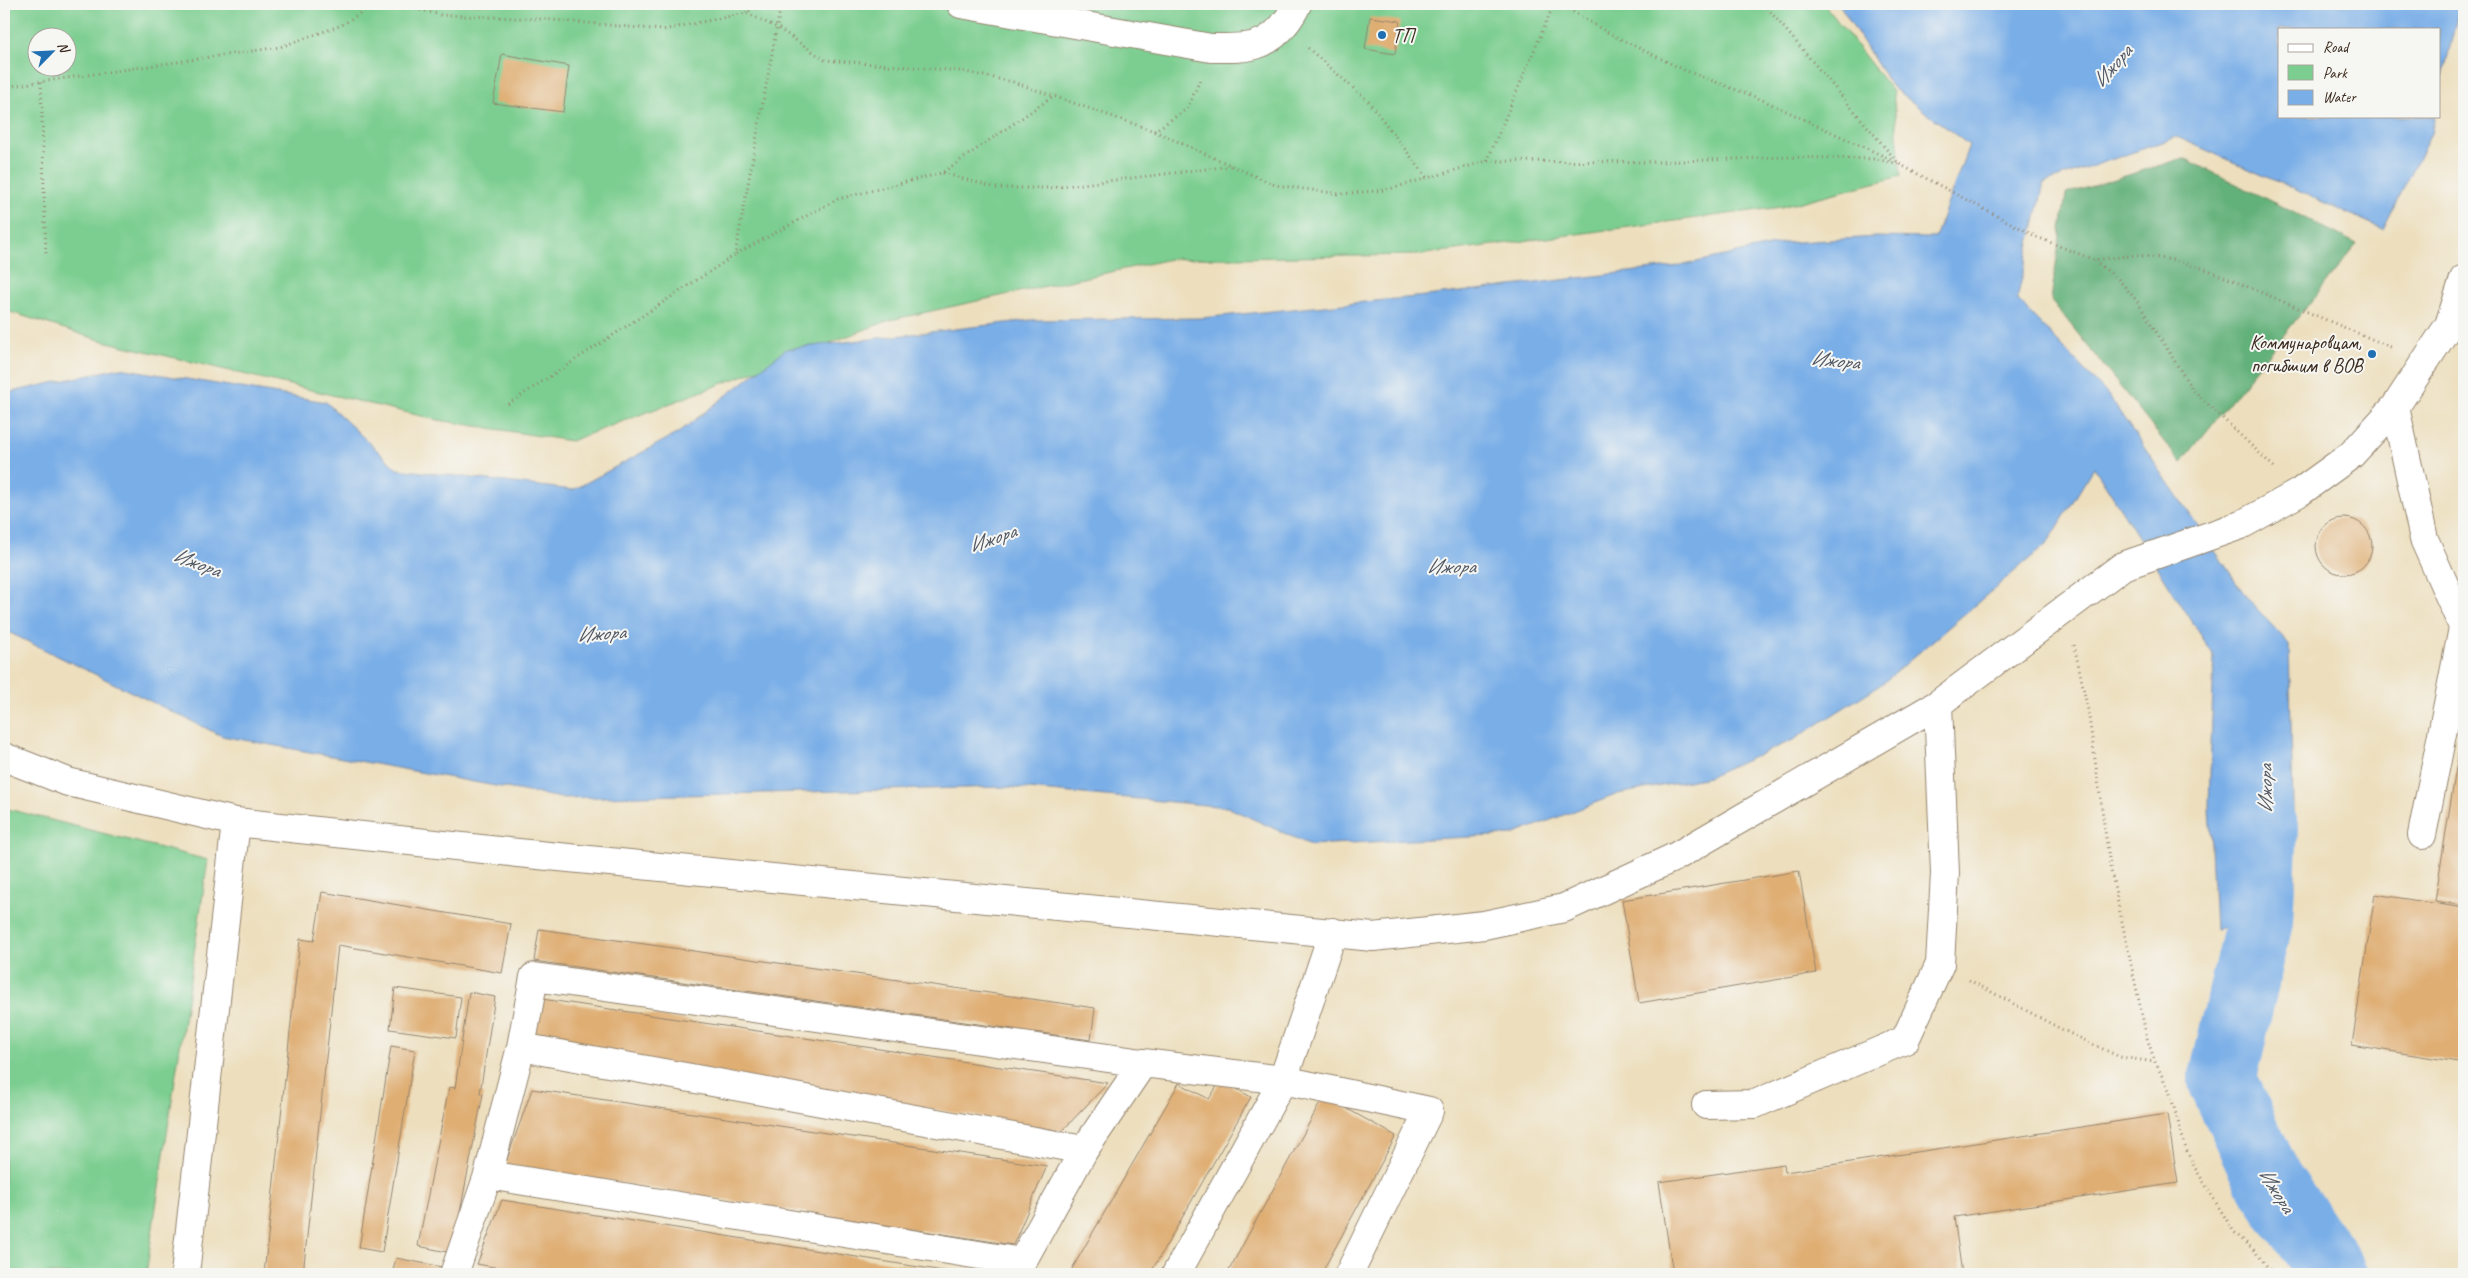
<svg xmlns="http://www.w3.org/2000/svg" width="2468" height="1278" viewBox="0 0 2468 1278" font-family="Caveat,sans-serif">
	<rect width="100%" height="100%" fill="#f6f6f2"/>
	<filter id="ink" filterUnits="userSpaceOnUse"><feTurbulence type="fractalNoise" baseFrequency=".02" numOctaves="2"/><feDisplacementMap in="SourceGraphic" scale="10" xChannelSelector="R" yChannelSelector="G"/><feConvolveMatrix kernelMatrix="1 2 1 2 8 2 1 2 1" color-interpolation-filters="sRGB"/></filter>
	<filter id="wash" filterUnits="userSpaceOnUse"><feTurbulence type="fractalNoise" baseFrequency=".0096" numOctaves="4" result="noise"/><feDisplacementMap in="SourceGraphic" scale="20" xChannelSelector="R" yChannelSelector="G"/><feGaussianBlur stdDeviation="1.12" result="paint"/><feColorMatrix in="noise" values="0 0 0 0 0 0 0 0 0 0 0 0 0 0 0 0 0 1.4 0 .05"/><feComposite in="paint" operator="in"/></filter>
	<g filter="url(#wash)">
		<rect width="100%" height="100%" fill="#eddfbe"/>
		<!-- green -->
		<path fill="#7bce90" stroke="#5b7c57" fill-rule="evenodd" d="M 4,4 L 1824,4 L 1893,92 L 1901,176 L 1781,207 L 1418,255 L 1170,259 L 890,320 L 571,441 L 438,420 L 103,341 L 4,310 ZM 38,38 L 68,38 L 68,68 L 38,68 Z
			M 4,808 L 208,860 L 146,1274 L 4,1274 Z"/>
		<!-- forest -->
		<path fill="#64b17a" stroke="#506e4c" d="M 2184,158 L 2357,244 L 2181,463 L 2051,300 L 2066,194 Z"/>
		<!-- water -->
		<path fill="#79aee7" stroke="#5a6c82" d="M 1839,4 L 2460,4 L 2439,94 L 2439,29 L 2279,29 L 2279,116 L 2435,116 L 2431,134 L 2383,229 L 2177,137 L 2044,183 L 2017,299 L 2108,395 L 2248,599 L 2289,644 L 2295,885 L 2259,921 L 2215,930 L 2209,806 L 2214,656 L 2094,467 L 2048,543 L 1883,683 L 1793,740 L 1709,777 L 1618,794 L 1512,835 L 1310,845 L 1227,807 L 1006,787 L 561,798 L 222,736 L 4,630 L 4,392 L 7,393 L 120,368 L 326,402 L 397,469 L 573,490 L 678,433 L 786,349 L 1031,320 L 1201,318 L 1426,296 L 1679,266 L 1782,243 L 1875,237 L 1935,238 L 1969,145 L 1892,87 Z"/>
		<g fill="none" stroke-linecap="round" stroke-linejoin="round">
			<!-- river -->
			<path stroke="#79aee7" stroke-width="68" d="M 2264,828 L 2259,921 L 2222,1081 L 2269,1181 L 2334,1274"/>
		</g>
		<g id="blocks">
			<!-- building -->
			<path fill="#dfae73" d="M 1370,17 L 1400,21 L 1395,54 L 1365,49 Z
				M 502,54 L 569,66 L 563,112 L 493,103 Z
				M2316 546a28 28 0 1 1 56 0a28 28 0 1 1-56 0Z
				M 2463,724 L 2464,724 L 2464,906 L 2435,901 Z
				M 1799,871 L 1816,973 L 1639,1003 L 1622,900 Z
				M 322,892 L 511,924 L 502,973 L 338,945 L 303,1274 L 264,1274 L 300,939 L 314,941 Z
				M 2375,894 L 2464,908 L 2464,1063 L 2352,1045 Z
				M 539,929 L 1095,1008 L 1091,1040 L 534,961 Z
				M 395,988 L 461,997 L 456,1038 L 390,1029 Z
				M 469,992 L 495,997 L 480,1093 L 483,1094 L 452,1253 L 418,1246 L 449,1087 L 455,1088 Z
				M 542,999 L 1108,1083 L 1062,1131 L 532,1041 Z
				M 391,1046 L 415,1050 L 382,1252 L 359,1248 Z
				M 1221,1080 L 1251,1097 L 1150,1274 L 1069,1274 L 1179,1083 L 1209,1099 Z
				M 532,1089 L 1047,1166 L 1013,1245 L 505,1165 Z
				M 1324,1096 L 1396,1136 L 1321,1274 L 1227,1274 Z
				M 2167,1114 L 2178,1183 L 1954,1217 L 1962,1274 L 1673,1274 L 1659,1182 L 1784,1164 L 1785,1172 Z
				M 502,1200 L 956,1273 L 956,1274 L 533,1274 L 477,1264 Z
				M 396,1258 L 442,1267 L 440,1274 L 392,1274 Z"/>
		</g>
	</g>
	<g filter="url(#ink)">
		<use href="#blocks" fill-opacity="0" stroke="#94846e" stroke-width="1"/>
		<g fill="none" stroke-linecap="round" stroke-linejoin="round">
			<defs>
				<path id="minor" d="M 961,4 L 1211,48 C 1245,48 1266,50 1287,21 C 1291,15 1295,10 1297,4
					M 2464,279 L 2449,325 L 2395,407 L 2424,539 L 2464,629
					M 4,757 L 68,782 L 236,822 L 518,853 L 1373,937 L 1484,925 L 1564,908 L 1675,857 L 1938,704 L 2123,566 L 2241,525 L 2300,492 L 2351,455 L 2395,407
					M 2422,835 L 2463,628
					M 521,1047 L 534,977 L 1143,1063
					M 1706,1105 L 1755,1104 L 1905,1040 L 1940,964 L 1945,873 L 1938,704
					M 1022,1262 L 1084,1150
					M 185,1274 L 236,822
					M 454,1274 L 488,1175
					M 1015,1274 L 1022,1262 L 488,1175 L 521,1047 L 1084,1150 L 1143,1063 L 1283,1080 L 1429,1111 L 1349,1274
					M 1176,1274 L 1283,1080 L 1333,932"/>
			</defs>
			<!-- minor casing -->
			<use href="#minor" stroke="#94846e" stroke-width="30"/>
			<!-- path -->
			<path stroke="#94846e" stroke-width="3" stroke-dasharray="1 4" stroke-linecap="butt" d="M 396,4 L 441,15 L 542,19 L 663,30 L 746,13 L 778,28 L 825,60 L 961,71 L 1013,82 L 1154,131 L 1275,185 L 1341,194 L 1386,190 L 1487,161 L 1656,162 L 1788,157 L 1876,159 L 1899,164
				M 739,4 L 746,13 L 759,4
				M 1560,4 L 1610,34 L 1684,70 L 1758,98 L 1894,161
				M 1764,4 L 1899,164 L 2037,237 L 2094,260
				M 1308,48 L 1368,101 L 1428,179
				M 41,82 L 46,257
				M 4,87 L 280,47 L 342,25 L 374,4
				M 1154,131 L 1187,109 L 1200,80
				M 1487,161 L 1554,4
				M 943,173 L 996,188 L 1049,188 L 1231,166
				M 736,254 L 838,199 L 942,173 L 1055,95
				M 508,404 L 735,255 L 781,4
				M 2274,467 L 2192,389 L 2137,301 L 2118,279 L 2094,260 L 2137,255 L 2174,260 L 2208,270 L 2393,348
				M 2074,645 L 2088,710 L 2110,866 L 2147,1038 L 2155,1062 L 2169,1090 L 2186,1149 L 2195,1168 L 2234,1232 L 2253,1249 L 2273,1274
				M 1969,980 L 2061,1029 L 2120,1057 L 2155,1062"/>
			<!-- minor -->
			<use href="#minor" stroke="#fff" stroke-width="28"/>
		</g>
	</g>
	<!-- markers -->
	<g fill="#1f6fb2" stroke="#f6f6f2" stroke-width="2">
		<circle cx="1382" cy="35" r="5"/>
		<circle cx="2372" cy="354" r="5"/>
	</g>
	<g text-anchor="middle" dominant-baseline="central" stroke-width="4" stroke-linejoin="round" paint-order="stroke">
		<!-- poi labels -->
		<g font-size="20" fill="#3b2a1e" stroke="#f6f6f2" text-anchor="start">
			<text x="1392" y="35">ТП</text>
			<text x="2362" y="342" text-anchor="end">Коммунаровцам,<tspan x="2362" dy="23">погибшим в ВОВ</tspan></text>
		</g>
		<!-- water labels -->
		<g font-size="21" font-style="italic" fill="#515864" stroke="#f6f6f2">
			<text transform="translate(2112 66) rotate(-49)">Ижора</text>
			<text transform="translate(1835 360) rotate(6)">Ижора</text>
			<text transform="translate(992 538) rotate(-19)">Ижора</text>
			<text transform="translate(197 562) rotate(21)">Ижора</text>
			<text x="1451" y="566">Ижора</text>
			<text transform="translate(601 633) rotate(-4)">Ижора</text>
			<text transform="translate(2265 789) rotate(-90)">Ижора</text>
			<text transform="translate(2277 1190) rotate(58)">Ижора</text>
		</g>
	</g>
	<!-- margin -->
	<rect width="2468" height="1278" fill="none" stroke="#f6f6f2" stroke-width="20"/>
	<!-- legend -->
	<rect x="2278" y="28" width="162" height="90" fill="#f6f6f2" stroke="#aba49d"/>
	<rect x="2288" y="44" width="25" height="8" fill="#ffffff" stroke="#aba49d"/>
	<text x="2323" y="52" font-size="15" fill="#3b2a1e">Road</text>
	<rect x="2288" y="65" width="25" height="15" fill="#7bce90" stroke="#aba49d"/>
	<text x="2323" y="78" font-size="15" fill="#3b2a1e">Park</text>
	<rect x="2288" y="90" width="25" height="15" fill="#79aee7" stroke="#aba49d"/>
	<text x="2323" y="102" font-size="15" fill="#3b2a1e">Water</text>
	<!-- north arrow -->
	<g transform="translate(52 52) rotate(66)"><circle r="24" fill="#f6f6f2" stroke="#aba49d"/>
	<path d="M0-4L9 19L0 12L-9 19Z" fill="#1f6fb2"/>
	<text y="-8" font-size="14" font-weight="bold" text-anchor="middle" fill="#3b2a1e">N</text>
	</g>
</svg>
